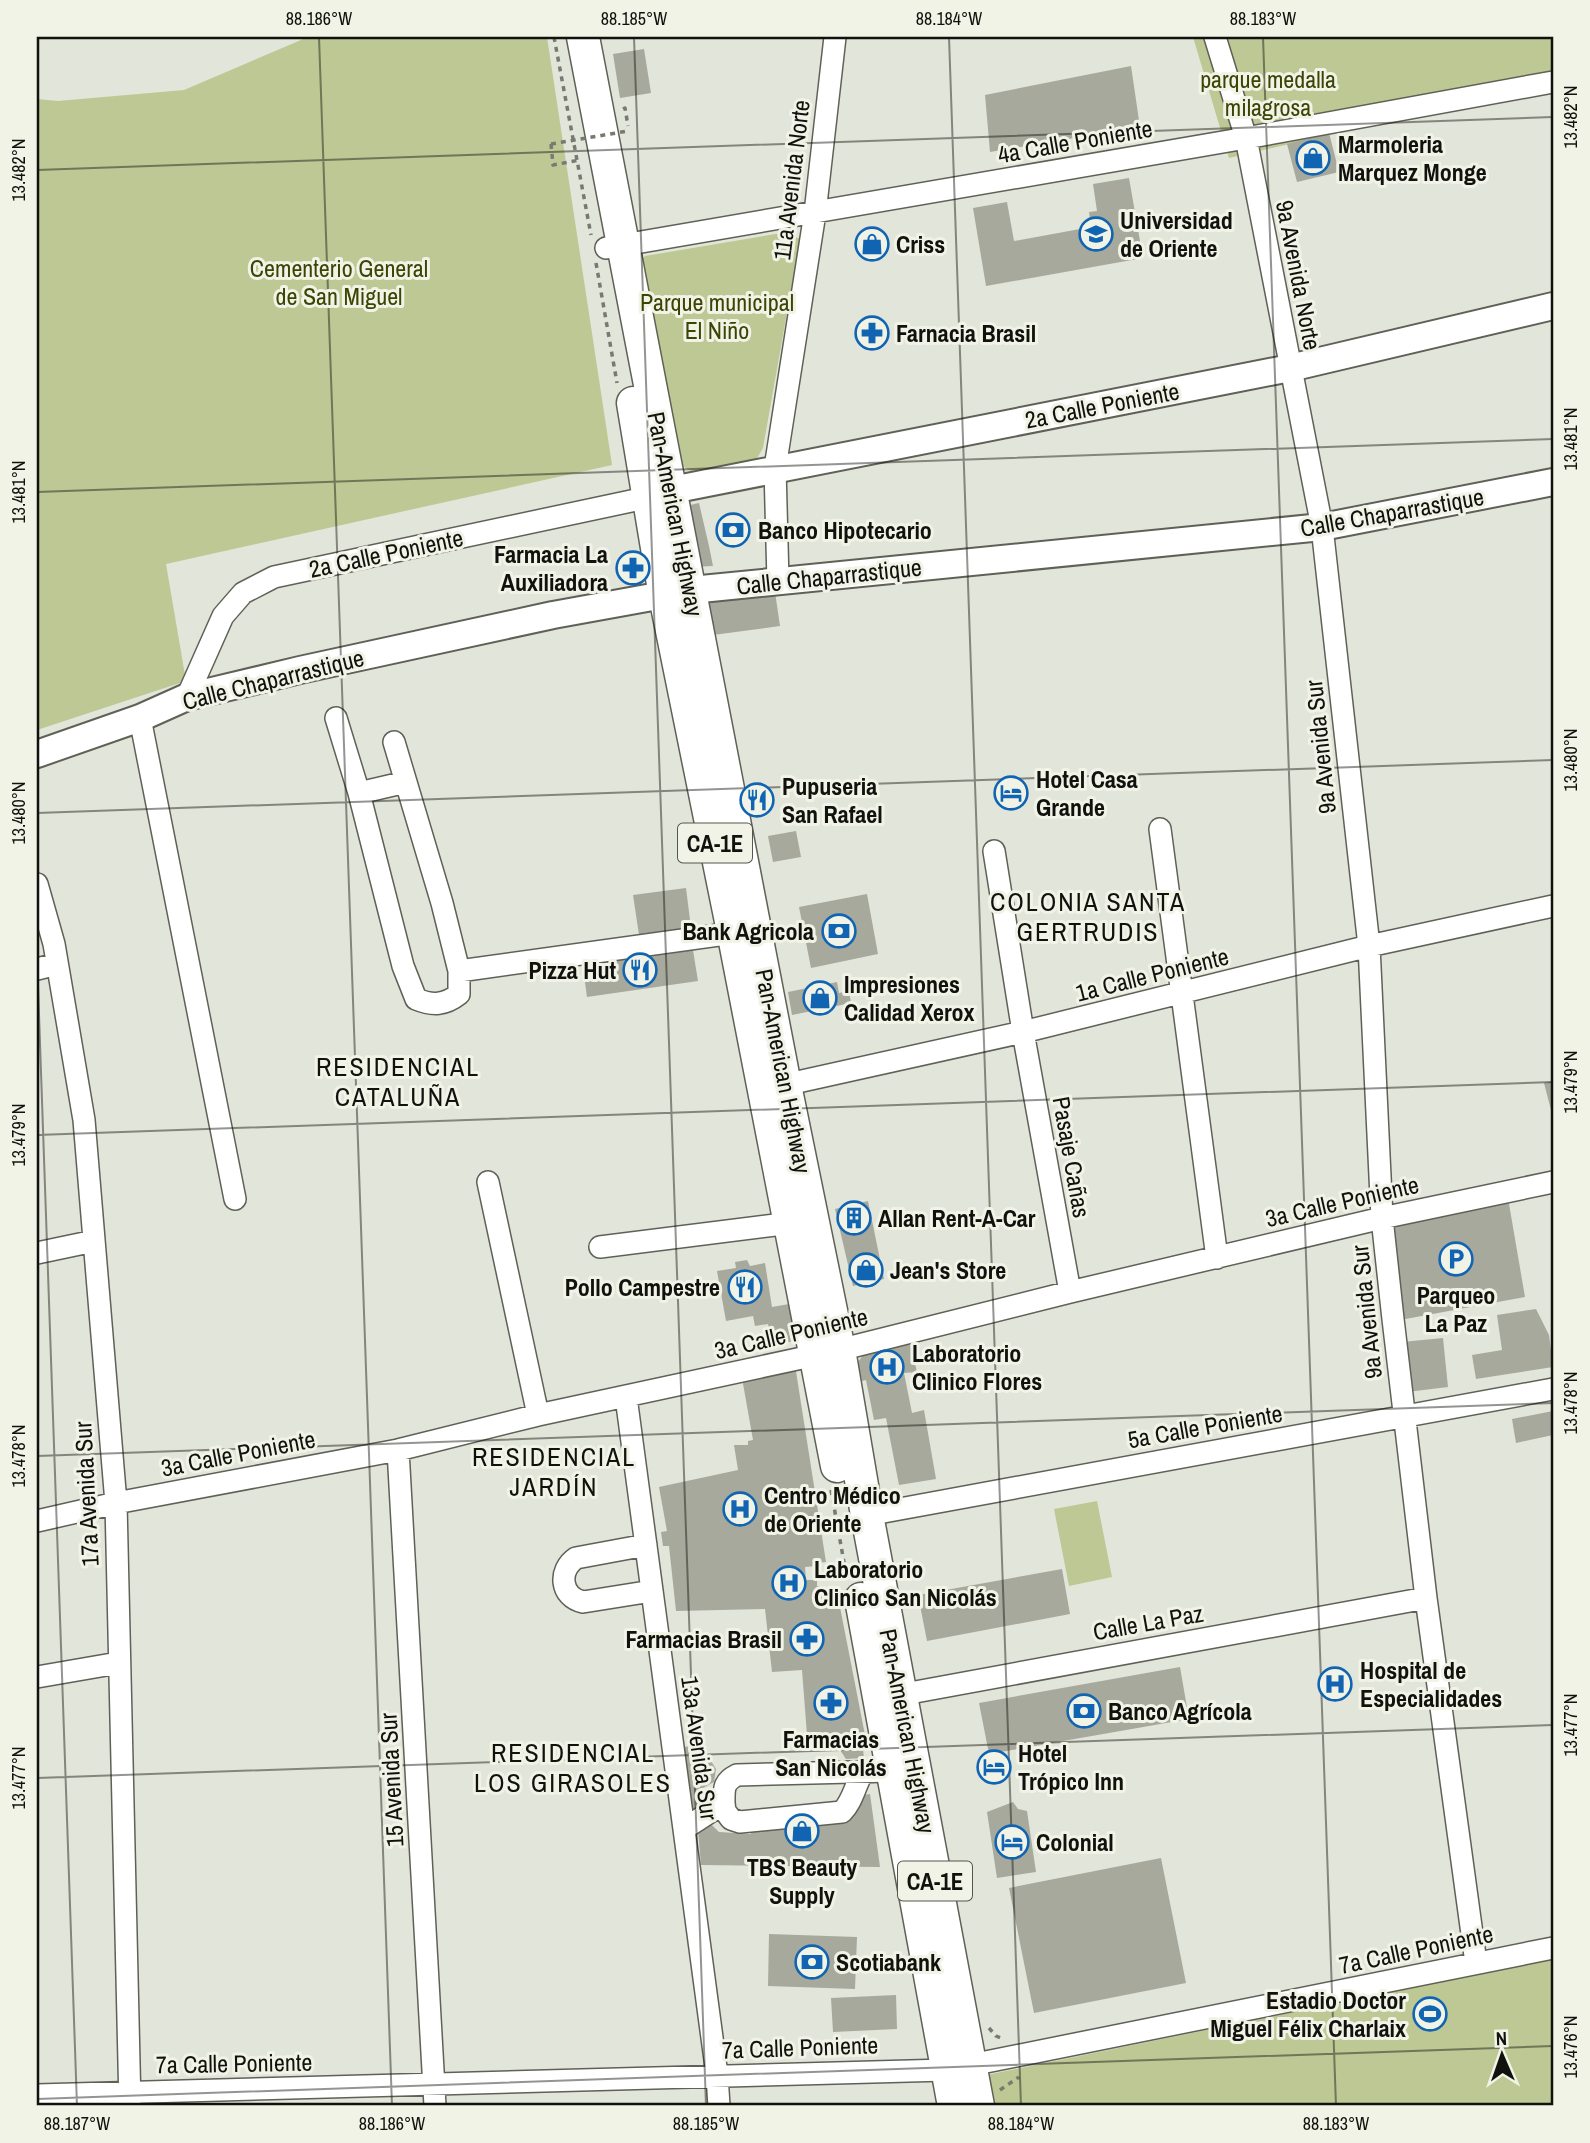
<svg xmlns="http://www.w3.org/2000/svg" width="1590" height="2143" viewBox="0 0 1590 2143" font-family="'Archivo Narrow',sans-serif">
	<rect width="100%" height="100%" fill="#e2e5d9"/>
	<!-- green -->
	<path fill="#bdc894" d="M 308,37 L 547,37 L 612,465 L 166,564 L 186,681 L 37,730 L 37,99 L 58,101 L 184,90 Z
		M 1193,37 L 1553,37 L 1553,83 L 1229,158 Z
		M 787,232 L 800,239 L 763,448 L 756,460 L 691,471 L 674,461 L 637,264 L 645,256 Z
		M 1097,1501 L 1112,1577 L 1069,1586 L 1054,1509 Z
		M 1553,1959 L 1553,2106 L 978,2106 L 972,2078 Z"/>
	<!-- building -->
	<path fill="#a7a99d" d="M 644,49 L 651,93 L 620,98 L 613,54 Z
		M 1131,66 L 1140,127 L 990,152 L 985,95 Z
		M 1329,133 L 1339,172 L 1297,182 L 1287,144 Z
		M 1129,178 L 1143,258 L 986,286 L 973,208 L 1007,202 L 1014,241 L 1091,227 L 1089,212 L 1097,211 L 1093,184 Z
		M 699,503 L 709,546 L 713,566 L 693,567 L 681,507 Z
		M 641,552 L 646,580 L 626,584 L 621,556 Z
		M 775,592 L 780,626 L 713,635 L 708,601 Z
		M 770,791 L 772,806 L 745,810 L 743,795 Z
		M 796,831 L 801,857 L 773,862 L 768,836 Z
		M 686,888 L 691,928 L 639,935 L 633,895 Z
		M 867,894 L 878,954 L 811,968 L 799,907 Z
		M 692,944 L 698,981 L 587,997 L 582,960 Z
		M 837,982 L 839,993 L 849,991 L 851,1003 L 792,1015 L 788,992 Z
		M 1553,1081 L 1553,1114 L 1552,1114 L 1544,1083 Z
		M 1508,1198 L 1525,1297 L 1400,1320 L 1389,1220 Z
		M 868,1201 L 884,1279 L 853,1286 L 835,1209 Z
		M 747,1260 L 750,1266 L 765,1263 L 772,1307 L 795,1303 L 801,1340 L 772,1345 L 768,1324 L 755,1326 L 753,1316 L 726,1321 L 717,1271 L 736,1268 L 735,1262 Z
		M 1536,1309 L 1549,1335 L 1553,1367 L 1476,1379 L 1472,1355 L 1502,1350 L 1497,1315 Z
		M 1443,1338 L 1448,1387 L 1407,1392 L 1402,1342 Z
		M 910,1344 L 917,1372 L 904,1373 L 912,1413 L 924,1410 L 936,1479 L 899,1485 L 886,1418 L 874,1420 L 866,1380 L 862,1381 L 858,1362 L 863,1355 Z
		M 795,1365 L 826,1562 L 817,1563 L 817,1566 L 805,1567 L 806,1580 L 817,1580 L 817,1586 L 823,1586 L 824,1604 L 839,1602 L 865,1735 L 807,1735 L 802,1670 L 772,1672 L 765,1609 L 676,1611 L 669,1546 L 663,1546 L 661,1532 L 667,1531 L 659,1487 L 738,1470 L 734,1445 L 748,1445 L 748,1441 L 753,1440 L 742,1378 Z
		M 1553,1411 L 1553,1435 L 1516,1443 L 1512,1419 Z
		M 1062,1569 L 1070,1614 L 927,1641 L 918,1595 Z
		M 1180,1667 L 1189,1719 L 989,1754 L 979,1703 Z
		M 862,1742 L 864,1758 L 846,1759 L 836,1744 Z
		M 701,1745 L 716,1769 L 714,1782 L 701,1789 L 703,1811 L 692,1815 L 684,1747 Z
		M 870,1794 L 880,1867 L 701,1865 L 698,1830 L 709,1822 L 719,1832 L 751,1834 L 751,1827 L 824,1823 L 855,1796 Z
		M 1013,1802 L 1018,1809 L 1027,1811 L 1036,1872 L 997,1878 L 987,1812 Z
		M 1161,1858 L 1186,1983 L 1034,2013 L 1009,1888 Z
		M 769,1934 L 857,1937 L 855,1989 L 768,1986 Z
		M 896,1995 L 897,2029 L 833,2032 L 831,1998 Z"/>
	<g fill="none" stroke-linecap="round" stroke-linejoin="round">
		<defs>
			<path id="minor" d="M 1215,37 L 1246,138 L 1322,527 L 1369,946 L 1382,1218 L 1393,1319 L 1426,1598 L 1476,1963
				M 606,248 L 1246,138 L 1553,82
				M 778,581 L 775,468 L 815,213 L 835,37
				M 187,697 L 223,616 L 243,593 L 274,577 L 650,497
				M 140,718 L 235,1199
				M 336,718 L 359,793 L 403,966 L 416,999 C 433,1006 445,1005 459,994 L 459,971
				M 394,742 L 442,903 L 459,971 L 726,934 L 734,936
				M 359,793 L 406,782
				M 1160,829 L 1217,1258
				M 994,851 L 1023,1032 L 1070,1292
				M 37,884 L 54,944 L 84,1120 L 116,1503 L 130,2106
				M 37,969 L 57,964
				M 775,1087 L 1023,1032 L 1369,946 L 1553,906
				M 488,1182 L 538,1415
				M 600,1247 L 783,1224 L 790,1226
				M 37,1253 L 94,1241
				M 626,1397 L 717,2075 L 719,2106
				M 398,1450 L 435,2106
				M 867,1515 L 1553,1389
				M 37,1521 L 116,1503 L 398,1450 L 538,1415 L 839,1350 L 1070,1292 L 1382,1218 L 1553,1182
				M 646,1545 L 576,1558 C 558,1570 560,1597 583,1602 L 652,1591
				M 37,1677 L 118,1663
				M 888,1697 L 1426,1598
				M 724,1803 L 725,1811 L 731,1819 L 740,1822 L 842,1812 C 853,1801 855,1785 863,1772
				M 684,1829 L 724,1803 C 724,1789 723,1782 737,1775 L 892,1771
				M 37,2095 L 946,2070 L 1553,1948"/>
			<path id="major" d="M 650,492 L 672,490 L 1290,368 L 1553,306
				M 37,754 L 140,718 L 187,697 L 300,670 L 553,615 L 691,590 L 1322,527 L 1553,482"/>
			<path id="highway" d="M 583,37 L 785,1085 L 839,1350 L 867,1515 L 978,2106
				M 633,403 L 665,596 L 734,936 L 837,1466
				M 861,1599 L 954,2106"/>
		</defs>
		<!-- minor casing -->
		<use href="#minor" stroke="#5f6156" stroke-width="24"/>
		<!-- major casing -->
		<use href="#major" stroke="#5f6156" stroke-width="30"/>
		<!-- highway casing -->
		<use href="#highway" stroke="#5f6156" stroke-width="35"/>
		<!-- path -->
		<path stroke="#787a71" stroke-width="3.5" stroke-dasharray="5 5" stroke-linecap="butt" d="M 554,37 L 591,235
			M 623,109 L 625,108 L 628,126
			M 551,144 L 553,165 L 580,160
			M 596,263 L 617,383
			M 831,1490 L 847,1579
			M 989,2028 L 996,2036 L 1001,2038
			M 1000,2090 L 1019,2077"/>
		<!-- minor -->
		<use href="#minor" stroke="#fff" stroke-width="21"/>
		<!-- major -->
		<use href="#major" stroke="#fff" stroke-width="26"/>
		<!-- highway -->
		<use href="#highway" stroke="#fff" stroke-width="32"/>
		<!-- path-bridge -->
		<path stroke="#787a71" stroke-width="3.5" stroke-dasharray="5 5" stroke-linecap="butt" d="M 551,144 L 628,131"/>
	</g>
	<!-- ticks -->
	<path fill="none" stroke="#11120d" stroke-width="2" stroke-opacity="0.45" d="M 319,37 L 392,2106M 634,37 L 706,2106M 949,37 L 1021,2106M 1263,37 L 1336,2106M 37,170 L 1553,117M 37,492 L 1553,439M 37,813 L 1553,760M 37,957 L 77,2106M 37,1135 L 1553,1082M 37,1456 L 1553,1403M 37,1778 L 1553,1725M 37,2099 L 1553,2046"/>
	<!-- icons -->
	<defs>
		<symbol id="shop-ring" viewBox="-11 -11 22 22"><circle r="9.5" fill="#f0f3e6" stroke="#1164b2" stroke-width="1.5"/><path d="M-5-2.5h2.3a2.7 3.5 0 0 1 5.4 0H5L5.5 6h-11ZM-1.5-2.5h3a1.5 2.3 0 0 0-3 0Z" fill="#1164b2"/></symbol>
		<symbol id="university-ring" viewBox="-11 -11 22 22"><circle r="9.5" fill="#f0f3e6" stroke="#1164b2" stroke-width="1.5"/><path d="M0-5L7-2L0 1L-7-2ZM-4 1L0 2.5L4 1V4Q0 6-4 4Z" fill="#1164b2"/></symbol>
		<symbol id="pharmacy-ring" viewBox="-11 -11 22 22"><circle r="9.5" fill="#f0f3e6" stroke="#1164b2" stroke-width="1.5"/><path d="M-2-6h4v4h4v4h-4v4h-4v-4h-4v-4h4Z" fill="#1164b2"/></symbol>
		<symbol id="bank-ring" viewBox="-11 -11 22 22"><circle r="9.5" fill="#f0f3e6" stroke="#1164b2" stroke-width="1.5"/><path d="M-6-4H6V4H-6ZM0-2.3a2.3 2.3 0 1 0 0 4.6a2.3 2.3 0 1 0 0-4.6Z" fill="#1164b2"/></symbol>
		<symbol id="hotel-ring" viewBox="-11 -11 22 22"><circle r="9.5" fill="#f0f3e6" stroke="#1164b2" stroke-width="1.5"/><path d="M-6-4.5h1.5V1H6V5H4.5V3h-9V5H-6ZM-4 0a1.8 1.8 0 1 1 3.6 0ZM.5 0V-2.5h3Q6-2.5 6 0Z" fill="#1164b2"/></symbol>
		<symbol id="restaurant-ring" viewBox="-11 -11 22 22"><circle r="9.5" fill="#f0f3e6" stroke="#1164b2" stroke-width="1.5"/><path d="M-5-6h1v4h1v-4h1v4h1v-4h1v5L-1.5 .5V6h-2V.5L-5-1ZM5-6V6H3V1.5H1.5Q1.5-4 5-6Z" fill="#1164b2"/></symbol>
		<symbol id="building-ring" viewBox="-11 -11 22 22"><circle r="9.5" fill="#f0f3e6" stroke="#1164b2" stroke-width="1.5"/><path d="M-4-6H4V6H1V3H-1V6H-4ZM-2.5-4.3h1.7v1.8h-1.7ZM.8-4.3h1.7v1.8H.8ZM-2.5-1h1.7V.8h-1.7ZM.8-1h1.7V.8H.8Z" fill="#1164b2"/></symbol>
		<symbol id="parking-ring" viewBox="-11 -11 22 22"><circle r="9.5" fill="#f0f3e6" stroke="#1164b2" stroke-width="1.5"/><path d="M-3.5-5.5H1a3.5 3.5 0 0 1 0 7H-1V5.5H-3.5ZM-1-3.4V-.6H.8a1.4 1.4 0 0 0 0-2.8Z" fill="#1164b2"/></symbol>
		<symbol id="hospital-ring" viewBox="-11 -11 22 22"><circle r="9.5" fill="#f0f3e6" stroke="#1164b2" stroke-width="1.5"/><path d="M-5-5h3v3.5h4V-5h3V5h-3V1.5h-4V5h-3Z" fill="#1164b2"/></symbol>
		<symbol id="stadium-ring" viewBox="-11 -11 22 22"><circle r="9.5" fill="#f0f3e6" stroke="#1164b2" stroke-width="1.5"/><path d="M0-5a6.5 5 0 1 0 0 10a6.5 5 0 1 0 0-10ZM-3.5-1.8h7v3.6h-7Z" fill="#1164b2"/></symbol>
	</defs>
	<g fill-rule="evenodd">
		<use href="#shop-ring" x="1294" y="139" width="38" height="38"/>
		<use href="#university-ring" x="1077" y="215" width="38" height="38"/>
		<use href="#shop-ring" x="853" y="225" width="38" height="38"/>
		<use href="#pharmacy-ring" x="853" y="314" width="38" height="38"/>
		<use href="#bank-ring" x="714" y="511" width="38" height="38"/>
		<use href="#pharmacy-ring" x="614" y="549" width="38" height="38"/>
		<use href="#hotel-ring" x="992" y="774" width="38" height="38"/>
		<use href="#restaurant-ring" x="738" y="781" width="38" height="38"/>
		<use href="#bank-ring" x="820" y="912" width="38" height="38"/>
		<use href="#restaurant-ring" x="621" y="951" width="38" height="38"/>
		<use href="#shop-ring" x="801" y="979" width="38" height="38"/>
		<use href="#building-ring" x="835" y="1199" width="38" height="38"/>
		<use href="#parking-ring" x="1437" y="1240" width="38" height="38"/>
		<use href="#shop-ring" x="847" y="1251" width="38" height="38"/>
		<use href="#restaurant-ring" x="726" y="1268" width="38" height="38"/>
		<use href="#hospital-ring" x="868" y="1348" width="38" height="38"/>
		<use href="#hospital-ring" x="721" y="1490" width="38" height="38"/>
		<use href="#hospital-ring" x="770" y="1564" width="38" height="38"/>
		<use href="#pharmacy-ring" x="788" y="1620" width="38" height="38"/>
		<use href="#hospital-ring" x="1316" y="1665" width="38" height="38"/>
		<use href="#pharmacy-ring" x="812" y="1684" width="38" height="38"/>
		<use href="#bank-ring" x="1065" y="1692" width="38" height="38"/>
		<use href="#hotel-ring" x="975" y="1748" width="38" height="38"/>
		<use href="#shop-ring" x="783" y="1812" width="38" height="38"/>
		<use href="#hotel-ring" x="993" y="1823" width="38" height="38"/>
		<use href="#bank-ring" x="793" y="1943" width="38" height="38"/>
		<use href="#stadium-ring" x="1411" y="1995" width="38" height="38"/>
	</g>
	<g text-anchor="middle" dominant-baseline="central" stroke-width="6" stroke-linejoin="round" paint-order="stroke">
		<!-- shield labels -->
		<g fill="#f0f3e6" stroke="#54564e" stroke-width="2">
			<rect x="678" y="823.5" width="74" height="39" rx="5"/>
			<rect x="898" y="1861.5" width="74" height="39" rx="5"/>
		</g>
		<g font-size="23" font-weight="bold" fill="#11120d">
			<text x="715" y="843">CA-1E</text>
			<text x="935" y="1881">CA-1E</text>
		</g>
		<!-- park labels -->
		<g font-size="24" fill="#3c4404" stroke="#f0f3e6">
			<text x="1268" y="79">parque medalla<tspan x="1268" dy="28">milagrosa</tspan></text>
			<text x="339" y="268">Cementerio General<tspan x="339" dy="28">de San Miguel</tspan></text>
			<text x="717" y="302">Parque municipal<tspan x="717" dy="28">El Niño</tspan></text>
		</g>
		<!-- street labels -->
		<g font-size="24" fill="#11120d" stroke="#f0f3e6">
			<text transform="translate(1075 141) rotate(-10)">4a Calle Poniente</text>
			<text transform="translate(791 180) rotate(-83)">11a Avenida Norte</text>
			<text transform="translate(1299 275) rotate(79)">9a Avenida Norte</text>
			<text transform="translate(1102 405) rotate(-11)">2a Calle Poniente</text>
			<text transform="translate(1392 512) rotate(-10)">Calle Chaparrastique</text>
			<text transform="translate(676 514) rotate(79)">Pan-American Highway</text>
			<text transform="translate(386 553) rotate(-12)">2a Calle Poniente</text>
			<text transform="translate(829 576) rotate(-6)">Calle Chaparrastique</text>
			<text transform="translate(273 679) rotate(-14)">Calle Chaparrastique</text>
			<text transform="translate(1320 747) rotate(-96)">9a Avenida Sur</text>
			<text transform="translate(1152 974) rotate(-14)">1a Calle Poniente</text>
			<text transform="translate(784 1071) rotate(79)">Pan-American Highway</text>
			<text transform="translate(1072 1157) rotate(80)">Pasaje Cañas</text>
			<text transform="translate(1342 1201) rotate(-13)">3a Calle Poniente</text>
			<text transform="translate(1366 1312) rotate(-96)">9a Avenida Sur</text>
			<text transform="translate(791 1333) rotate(-13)">3a Calle Poniente</text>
			<text transform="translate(1205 1426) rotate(-10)">5a Calle Poniente</text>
			<text transform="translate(238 1453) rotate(-11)">3a Calle Poniente</text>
			<text transform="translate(86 1494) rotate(-93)">17a Avenida Sur</text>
			<text transform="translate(1148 1622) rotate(-10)">Calle La Paz</text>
			<text transform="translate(908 1731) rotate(79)">Pan-American Highway</text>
			<text transform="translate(700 1748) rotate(82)">13a Avenida Sur</text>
			<text transform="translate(391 1780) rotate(-93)">15 Avenida Sur</text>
			<text transform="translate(1416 1949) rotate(-12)">7a Calle Poniente</text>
			<text transform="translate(800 2047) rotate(-2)">7a Calle Poniente</text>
			<text transform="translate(234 2063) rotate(-1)">7a Calle Poniente</text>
		</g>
		<!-- poi labels -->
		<g font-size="24" font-weight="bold" fill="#11120d" stroke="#f0f3e6" text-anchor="start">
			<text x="1338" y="144">Marmoleria<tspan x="1338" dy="28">Marquez Monge</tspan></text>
			<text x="1120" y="220">Universidad<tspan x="1120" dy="28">de Oriente</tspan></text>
			<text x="896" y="244">Criss</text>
			<text x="896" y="333">Farnacia Brasil</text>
			<text x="758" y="530">Banco Hipotecario</text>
			<text x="608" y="554" text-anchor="end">Farmacia La<tspan x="608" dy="28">Auxiliadora</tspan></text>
			<text x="1036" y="779">Hotel Casa<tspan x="1036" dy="28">Grande</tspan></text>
			<text x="782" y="786">Pupuseria<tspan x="782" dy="28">San Rafael</tspan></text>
			<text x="814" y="931" text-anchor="end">Bank Agricola</text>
			<text x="616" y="970" text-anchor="end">Pizza Hut</text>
			<text x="844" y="984">Impresiones<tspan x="844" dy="28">Calidad Xerox</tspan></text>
			<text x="878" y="1218">Allan Rent-A-Car</text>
			<text x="890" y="1270">Jean's Store</text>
			<text x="720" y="1287" text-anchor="end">Pollo Campestre</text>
			<text x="1456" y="1295" text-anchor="middle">Parqueo<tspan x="1456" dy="28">La Paz</tspan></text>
			<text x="912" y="1353">Laboratorio<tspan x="912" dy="28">Clinico Flores</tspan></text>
			<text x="764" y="1495">Centro Médico<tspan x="764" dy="28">de Oriente</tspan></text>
			<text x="814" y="1569">Laboratorio<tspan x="814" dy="28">Clinico San Nicolás</tspan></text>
			<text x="782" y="1639" text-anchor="end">Farmacias Brasil</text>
			<text x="1360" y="1670">Hospital de<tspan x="1360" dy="28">Especialidades</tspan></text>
			<text x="1108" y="1711">Banco Agrícola</text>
			<text x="831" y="1739" text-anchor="middle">Farmacias<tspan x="831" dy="28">San Nicolás</tspan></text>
			<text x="1018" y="1753">Hotel<tspan x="1018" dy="28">Trópico Inn</tspan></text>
			<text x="1036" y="1842">Colonial</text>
			<text x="802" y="1867" text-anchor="middle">TBS Beauty<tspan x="802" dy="28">Supply</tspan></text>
			<text x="836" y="1962">Scotiabank</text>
			<text x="1406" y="2000" text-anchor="end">Estadio Doctor<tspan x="1406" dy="28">Miguel Félix Charlaix</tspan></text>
		</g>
		<!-- neighbourhood labels -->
		<g font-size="26" letter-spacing="2" fill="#11120d" stroke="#f0f3e6">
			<text x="1088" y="901">COLONIA SANTA<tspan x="1088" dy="30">GERTRUDIS</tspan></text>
			<text x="398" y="1066">RESIDENCIAL<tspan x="398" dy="30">CATALUÑA</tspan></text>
			<text x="554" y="1456">RESIDENCIAL<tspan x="554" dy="30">JARDÍN</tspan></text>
			<text x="573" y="1752">RESIDENCIAL<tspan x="573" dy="30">LOS GIRASOLES</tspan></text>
		</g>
	</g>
	<!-- border -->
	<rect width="1590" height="2143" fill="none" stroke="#f0f3e6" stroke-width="77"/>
	<!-- north arrow -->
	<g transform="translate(1502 2055) rotate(358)" stroke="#f0f3e6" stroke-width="5" paint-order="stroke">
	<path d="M0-5L12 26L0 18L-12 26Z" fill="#11120d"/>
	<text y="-10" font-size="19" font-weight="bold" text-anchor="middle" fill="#11120d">N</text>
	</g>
	<rect x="38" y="38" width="1514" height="2066" fill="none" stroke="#11120d" stroke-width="2.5"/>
	<g font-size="18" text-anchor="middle" fill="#11120d">
		<text x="319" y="25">88.186°W</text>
		<text x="634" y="25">88.185°W</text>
		<text x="949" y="25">88.184°W</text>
		<text x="1263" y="25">88.183°W</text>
		<text transform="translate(1571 117) rotate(-90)" y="6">13.482°N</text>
		<text transform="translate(19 170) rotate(-90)" y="6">13.482°N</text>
		<text transform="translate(1571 439) rotate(-90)" y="6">13.481°N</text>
		<text transform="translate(19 492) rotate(-90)" y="6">13.481°N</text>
		<text transform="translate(1571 760) rotate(-90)" y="6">13.480°N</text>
		<text transform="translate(19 813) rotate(-90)" y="6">13.480°N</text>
		<text transform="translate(1571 1082) rotate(-90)" y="6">13.479°N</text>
		<text transform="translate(19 1135) rotate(-90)" y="6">13.479°N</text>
		<text transform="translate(1571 1403) rotate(-90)" y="6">13.478°N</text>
		<text transform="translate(19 1456) rotate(-90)" y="6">13.478°N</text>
		<text transform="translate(1571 1725) rotate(-90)" y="6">13.477°N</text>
		<text transform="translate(19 1778) rotate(-90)" y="6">13.477°N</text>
		<text transform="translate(1571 2047) rotate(-90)" y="6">13.476°N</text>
		<text x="77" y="2130">88.187°W</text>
		<text x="392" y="2130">88.186°W</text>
		<text x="706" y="2130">88.185°W</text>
		<text x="1021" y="2130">88.184°W</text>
		<text x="1336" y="2130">88.183°W</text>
	</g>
</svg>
